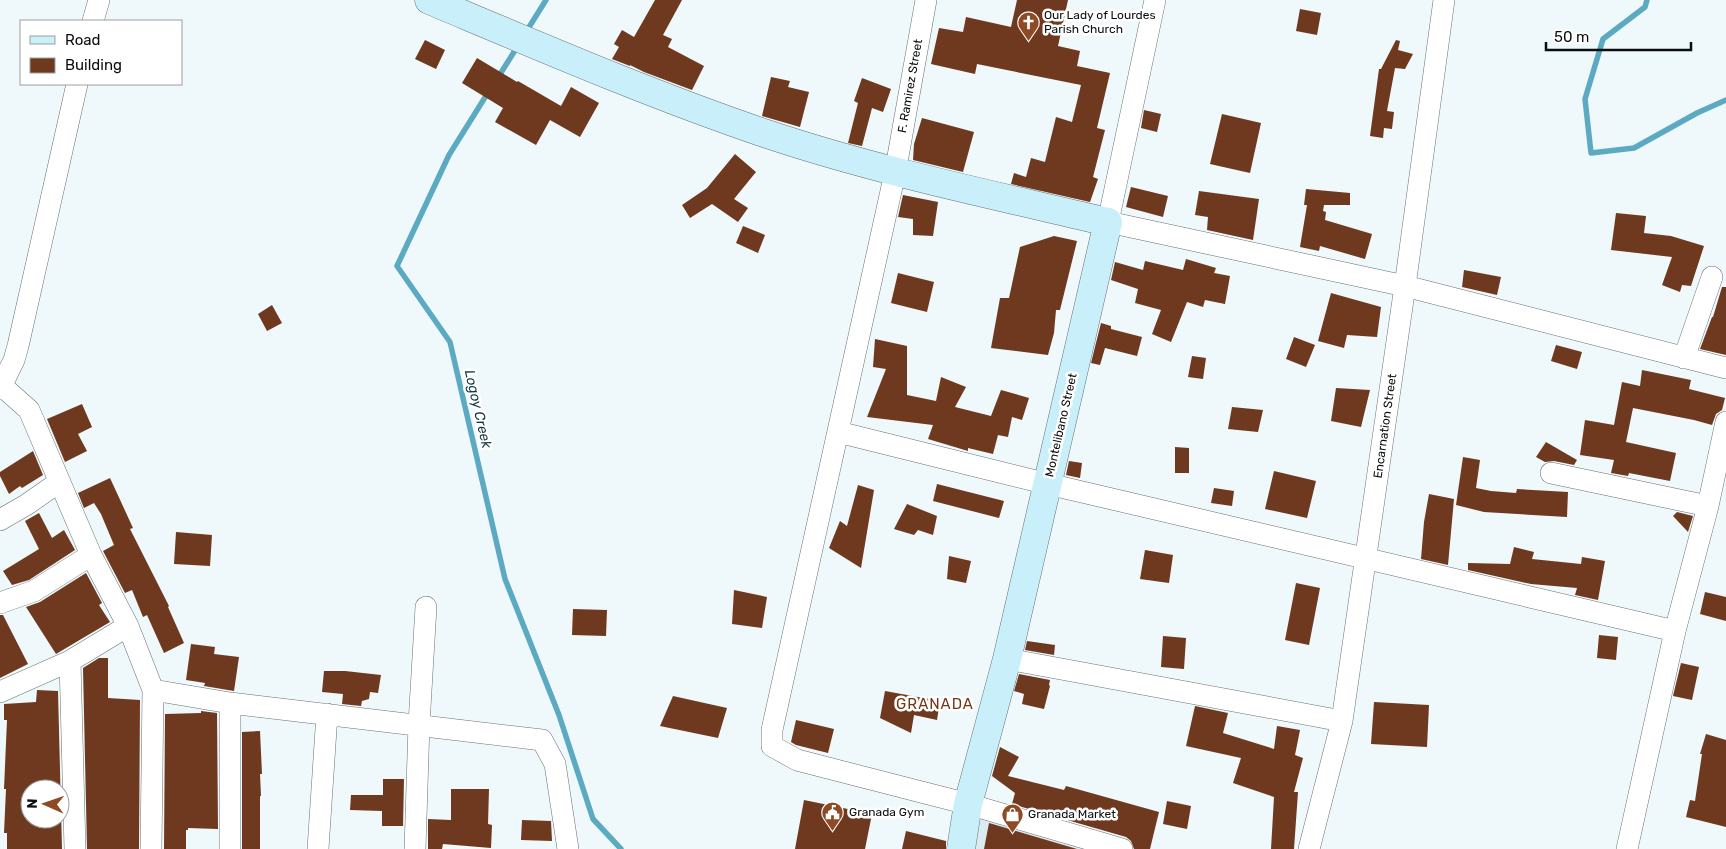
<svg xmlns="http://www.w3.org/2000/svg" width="1726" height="849" viewBox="0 0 1726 849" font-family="Rubik,sans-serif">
	<rect width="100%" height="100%" fill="#eff8fb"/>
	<!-- built -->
	<path fill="#dbecf1" d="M 981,817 L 1114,849 L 974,849 Z"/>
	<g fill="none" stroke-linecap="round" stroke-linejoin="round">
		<!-- stream -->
		<path stroke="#5caac2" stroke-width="5.5" d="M 1647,0 L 1645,7 L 1603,39 L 1585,99 L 1591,153 L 1634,148 L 1697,113 L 1726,100
			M 526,32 L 546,0
			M 497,79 L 519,44
			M 489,91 L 449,155 L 397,266 L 450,342 L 505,579 L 559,715 L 593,819 L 621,849"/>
	</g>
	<!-- building -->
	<path fill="#6e391e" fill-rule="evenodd" d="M 655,0 L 682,0 L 663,35 L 672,39 L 668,47 L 704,66 L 692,90 L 644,72 L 630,65 L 630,66 L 612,59 L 619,47 L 614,44 L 622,30 L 634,37 Z
		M 1017,0 L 1068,0 L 1058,46 L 1080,51 L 1077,66 L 1110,73 L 1097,128 L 1105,130 L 1093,177 L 1098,179 L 1090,202 L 1011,184 L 1014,173 L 1026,177 L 1031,158 L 1045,162 L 1056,117 L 1072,122 L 1081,85 L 977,64 L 975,74 L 931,64 L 939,28 L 963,32 L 966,17 L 1011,27 Z
		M 1300,9 L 1321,13 L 1317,35 L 1296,31 Z
		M 425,40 L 445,50 L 436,69 L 415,59 Z
		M 1396,40 L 1400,41 L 1398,50 L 1413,54 L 1405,69 L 1395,68 L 1387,111 L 1394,112 L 1392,129 L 1384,128 L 1383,138 L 1370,136 L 1379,69 L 1381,69 Z
		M 477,58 L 517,82 L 518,81 L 561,106 L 571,87 L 599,103 L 580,137 L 550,120 L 536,145 L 495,122 L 503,108 L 462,83 Z
		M 771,77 L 790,81 L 788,87 L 809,92 L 800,127 L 762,116 Z
		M 862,78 L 891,89 L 883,112 L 872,108 L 862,146 L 848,143 L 858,103 L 854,101 Z
		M 1144,110 L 1161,114 L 1157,132 L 1141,128 Z
		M 1222,114 L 1261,123 L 1250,173 L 1210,164 Z
		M 922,118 L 974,132 L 963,172 L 913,160 L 914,144 Z
		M 735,154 L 756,172 L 734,199 L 748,208 L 738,222 L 712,204 L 690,218 L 682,205 L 707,188 Z
		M 1131,187 L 1168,196 L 1163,217 L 1126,207 Z
		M 1306,189 L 1350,193 L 1350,205 L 1324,205 L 1323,211 L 1326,212 L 1325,220 L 1372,234 L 1365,259 L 1320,246 L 1319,251 L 1300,247 L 1307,205 L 1304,205 Z
		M 1199,191 L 1259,199 L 1253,240 L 1207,230 L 1208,217 L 1195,215 Z
		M 903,195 L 938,202 L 933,236 L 913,235 L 913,219 L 898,217 Z
		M 1616,213 L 1646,216 L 1644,233 L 1671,236 L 1704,246 L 1691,286 L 1682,285 L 1680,292 L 1662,285 L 1672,257 L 1611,250 Z
		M 743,226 L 765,235 L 758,253 L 736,243 Z
		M 1054,236 L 1077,241 L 1060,310 L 1056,310 L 1054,333 L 1048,355 L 991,348 L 1000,298 L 1009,298 L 1020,247 Z
		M 1186,259 L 1216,268 L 1214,273 L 1230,276 L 1225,304 L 1205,300 L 1203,307 L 1187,302 L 1171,342 L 1152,334 L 1161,310 L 1135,303 L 1138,289 L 1111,280 L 1115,262 L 1143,270 L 1145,261 L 1183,270 Z
		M 1464,270 L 1501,277 L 1497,295 L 1462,287 Z
		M 898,273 L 934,282 L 927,312 L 891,303 Z
		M 1722,287 L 1726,287 L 1726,355 L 1700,349 L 1712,317 L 1713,317 Z
		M 1331,293 L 1381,307 L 1377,337 L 1347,335 L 1344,348 L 1318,341 Z
		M 272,305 L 282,323 L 267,331 L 258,314 Z
		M 1101,323 L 1111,326 L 1111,329 L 1142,337 L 1137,356 L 1105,348 L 1100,365 L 1091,363 Z
		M 1294,337 L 1315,345 L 1306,367 L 1286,359 Z
		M 875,339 L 907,346 L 907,395 L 936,401 L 941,377 L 966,387 L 955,407 L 991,416 L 1001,390 L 1029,398 L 1022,420 L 1012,417 L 1008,437 L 998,435 L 993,454 L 968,448 L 968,451 L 928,439 L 933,425 L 867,417 L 886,369 L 873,367 Z
		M 1556,345 L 1582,352 L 1577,369 L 1551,361 Z
		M 1192,356 L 1206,358 L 1203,379 L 1188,377 Z
		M 1642,370 L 1691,380 L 1689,389 L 1725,398 L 1722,410 L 1716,414 L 1712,425 L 1694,420 L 1633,408 L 1626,442 L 1676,453 L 1670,481 L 1629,473 L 1628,476 L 1611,473 L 1614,460 L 1580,455 L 1585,420 L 1614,425 L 1622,382 L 1640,386 Z
		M 1336,388 L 1370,390 L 1361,427 L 1331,421 Z
		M 82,404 L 92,427 L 78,434 L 87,451 L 65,462 L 47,419 Z
		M 1232,407 L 1263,410 L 1258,432 L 1228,429 Z
		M 1546,442 L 1577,460 L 1574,465 L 1554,461 L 1545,462 L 1536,457 Z
		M 1175,447 L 1189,448 L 1189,473 L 1175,473 Z
		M 33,451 L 43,475 L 22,488 L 20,486 L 9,494 L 0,476 L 0,472 Z
		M 1463,457 L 1480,460 L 1476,488 L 1491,491 L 1516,493 L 1517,489 L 1568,492 L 1567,517 L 1484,512 L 1456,505 Z
		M 1069,461 L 1082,463 L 1080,478 L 1066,475 Z
		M 1274,471 L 1316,481 L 1307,518 L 1265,509 Z
		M 110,478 L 133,528 L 130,529 L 169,606 L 168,607 L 184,643 L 164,653 L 147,615 L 143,617 L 132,590 L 125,593 L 103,551 L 114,545 L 101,514 L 94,503 L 84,508 L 78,493 Z
		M 937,484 L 1004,501 L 999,518 L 933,501 Z
		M 858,485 L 874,490 L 861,568 L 829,548 L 840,521 L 847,526 Z
		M 1214,488 L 1234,491 L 1232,506 L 1211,503 Z
		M 1429,494 L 1454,499 L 1448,565 L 1421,559 L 1424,522 Z
		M 907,504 L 937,516 L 933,535 L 918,530 L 914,535 L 894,529 Z
		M 1677,512 L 1693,516 L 1688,532 L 1673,516 Z
		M 39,513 L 52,538 L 64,530 L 75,550 L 29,580 L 12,585 L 3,571 L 39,549 L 25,521 Z
		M 176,532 L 212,535 L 210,566 L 174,564 Z
		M 1514,547 L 1534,552 L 1532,559 L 1581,564 L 1582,557 L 1605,561 L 1598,600 L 1575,595 L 1577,588 L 1531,584 L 1468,570 L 1468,563 L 1510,564 Z
		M 1145,550 L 1173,555 L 1169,583 L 1140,579 Z
		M 949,556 L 971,561 L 966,583 L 947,579 Z
		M 86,573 L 102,603 L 99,605 L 110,622 L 56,654 L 26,607 L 40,602 Z
		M 1296,583 L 1320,588 L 1309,645 L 1285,640 Z
		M 734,590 L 767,597 L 762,628 L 732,624 Z
		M 1705,592 L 1726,597 L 1726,621 L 1700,614 Z
		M 573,609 L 607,610 L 606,636 L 572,635 Z
		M 0,615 L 3,615 L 28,664 L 0,678 Z
		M 1599,635 L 1618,637 L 1616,660 L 1597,658 Z
		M 1163,636 L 1186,638 L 1184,669 L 1161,667 Z
		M 1027,641 L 1055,645 L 1054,655 L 1025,650 Z
		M 191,644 L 215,647 L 214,654 L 239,657 L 234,691 L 204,686 L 205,683 L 186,680 Z
		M 99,658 L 108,658 L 108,698 L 140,700 L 139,849 L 87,849 L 83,668 Z
		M 1681,663 L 1699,667 L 1692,700 L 1673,696 Z
		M 324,671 L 345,671 L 381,675 L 378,693 L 370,692 L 369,699 L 362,701 L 361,706 L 342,704 L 343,694 L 322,692 Z
		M 1019,674 L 1050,680 L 1049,685 L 1050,686 L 1044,709 L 1022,704 L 1024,694 L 1014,691 Z
		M 37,690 L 58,691 L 62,849 L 7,849 L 7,833 L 4,833 L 6,789 L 4,789 L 7,720 L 4,720 L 4,704 L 36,702 ZM 30,789 L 60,789 L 60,819 L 30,819 Z
		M 885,691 L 940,701 L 937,720 L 914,715 L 911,733 L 880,718 Z
		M 673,696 L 727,708 L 718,738 L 660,726 Z
		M 1374,702 L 1429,705 L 1427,747 L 1371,744 Z
		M 1195,706 L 1228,713 L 1223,733 L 1274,749 L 1277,726 L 1300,730 L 1295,755 L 1303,758 L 1294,792 L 1298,792 L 1294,849 L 1271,849 L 1274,797 L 1233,783 L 1241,758 L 1186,746 Z
		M 201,711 L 217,713 L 218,829 L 188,828 L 188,830 L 186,830 L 186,849 L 164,849 L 165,714 L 201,713 Z
		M 796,720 L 834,729 L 828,753 L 796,745 L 791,742 Z
		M 260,731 L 262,774 L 260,774 L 261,796 L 260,796 L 260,849 L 242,849 L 242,732 Z
		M 1706,734 L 1726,740 L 1726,827 L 1686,817 L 1690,800 L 1695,801 L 1702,754 L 1700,754 Z
		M 1000,747 L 1019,757 L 1008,776 L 1064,790 L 1066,786 L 1159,812 L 1150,849 L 1134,849 L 1131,841 L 1126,837 L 1012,804 L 1015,793 L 992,776 Z
		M 383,779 L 404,779 L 403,826 L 382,826 L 382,811 L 350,810 L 351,795 L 383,795 Z
		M 451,789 L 489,789 L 488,824 L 492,825 L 491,848 L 443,844 L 442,849 L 428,849 L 428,819 L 451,820 Z
		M 804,800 L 872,814 L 865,849 L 795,849 Z
		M 1167,801 L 1191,806 L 1187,829 L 1163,824 Z
		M 522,820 L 551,821 L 552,841 L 521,840 Z
		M 989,823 L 1077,849 L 984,849 Z
		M 906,831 L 946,841 L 946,849 L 902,849 Z"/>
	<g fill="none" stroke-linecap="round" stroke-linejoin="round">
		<defs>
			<path id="minor" d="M 926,0 L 895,173 L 772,730 L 772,746 L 797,760 L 968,804 L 1122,849
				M 1155,0 L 1108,222 L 1405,286 L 1726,368
				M 93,21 L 99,0
				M 1684,358 L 1712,277
				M 2,386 L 29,410 L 91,555 L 128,626 L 153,690 L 151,849
				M 0,389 L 14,360 L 18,346 L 77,84
				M 838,432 L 1048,484 L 1675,631
				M 1551,473 L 1708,506
				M 0,520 L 26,505 L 59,482
				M 0,603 L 34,591 L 91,555
				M 1007,659 L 1342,721
				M 70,661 L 75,849
				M 153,690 L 230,703 L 230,849
				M 0,692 L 70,661 L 128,626
				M 230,703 L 542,740 L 555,764 L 568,849
				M 318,849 L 327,714
				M 415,849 L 419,724 L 426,607
				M 1309,849 L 1342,721 L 1405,286 L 1444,0
				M 1627,849 L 1675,631 L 1708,506 L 1726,422"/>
			<path id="secondary" d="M 429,0 C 541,47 652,95 767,134 C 878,171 993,195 1108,222 L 1007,659 L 968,804 L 961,849"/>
		</defs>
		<!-- minor casing -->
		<use href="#minor" stroke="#697174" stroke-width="22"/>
		<!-- secondary casing -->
		<use href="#secondary" stroke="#697174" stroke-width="29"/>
		<!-- minor -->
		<use href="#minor" stroke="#fff" stroke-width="21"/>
		<!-- secondary -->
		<use href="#secondary" stroke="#c8effa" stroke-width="28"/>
	</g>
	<!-- icons -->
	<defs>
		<symbol id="church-pin" viewBox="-11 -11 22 30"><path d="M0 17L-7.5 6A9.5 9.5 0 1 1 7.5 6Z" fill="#8f4923" stroke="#fff"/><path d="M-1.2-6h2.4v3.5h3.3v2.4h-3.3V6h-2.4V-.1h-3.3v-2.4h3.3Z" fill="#fff"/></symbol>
		<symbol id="civic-pin" viewBox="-11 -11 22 30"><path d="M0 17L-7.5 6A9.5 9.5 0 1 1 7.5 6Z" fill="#8f4923" stroke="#fff"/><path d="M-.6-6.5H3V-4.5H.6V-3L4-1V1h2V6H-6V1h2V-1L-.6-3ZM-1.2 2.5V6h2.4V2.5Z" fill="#fff"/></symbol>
		<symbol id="shop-pin" viewBox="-11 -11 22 30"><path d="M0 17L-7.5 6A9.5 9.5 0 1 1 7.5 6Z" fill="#8f4923" stroke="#fff"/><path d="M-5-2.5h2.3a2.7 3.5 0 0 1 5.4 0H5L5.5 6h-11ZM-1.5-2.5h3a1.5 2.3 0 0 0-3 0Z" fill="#fff"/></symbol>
	</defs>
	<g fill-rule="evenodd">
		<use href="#church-pin" x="1016" y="10" width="25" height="34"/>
		<use href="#civic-pin" x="820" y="800" width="25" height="34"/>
		<use href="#shop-pin" x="1000" y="802" width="25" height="34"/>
	</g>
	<g text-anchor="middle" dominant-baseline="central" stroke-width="5" stroke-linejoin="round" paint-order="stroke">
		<!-- poi labels -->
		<g font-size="12" fill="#0b0e0f" stroke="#fff" text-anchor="start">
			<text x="1044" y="15">Our Lady of Lourdes<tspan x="1044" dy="14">Parish Church</tspan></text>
			<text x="849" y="812">Granada Gym</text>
			<text x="1028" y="814">Granada Market</text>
		</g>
		<!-- street labels -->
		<g font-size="12" fill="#0b0e0f" stroke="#fff">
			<text transform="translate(910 86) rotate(-80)">F. Ramirez Street</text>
			<text transform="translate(1061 425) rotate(-77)">Montelibano Street</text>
			<text transform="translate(1385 426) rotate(-82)">Encarnation Street</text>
		</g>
		<!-- water labels -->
		<g font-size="14" font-style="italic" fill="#113641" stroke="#fff">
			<text transform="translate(478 409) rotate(77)">Logoy Creek</text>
		</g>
		<!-- quarter labels -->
		<g font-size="15" letter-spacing="1" fill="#743612" stroke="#fff">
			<text x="935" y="704">GRANADA</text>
		</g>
	</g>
	<!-- legend -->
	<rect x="20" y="20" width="162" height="65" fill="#ffffff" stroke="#9d9f9f"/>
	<rect x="30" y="36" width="25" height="8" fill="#c8effa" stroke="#9d9f9f"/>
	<text x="65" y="45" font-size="15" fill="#0b0e0f">Road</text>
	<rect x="30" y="58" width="25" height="15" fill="#6e391e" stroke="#9d9f9f"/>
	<text x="65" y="70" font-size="15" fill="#0b0e0f">Building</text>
	<!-- north arrow -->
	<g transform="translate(45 804) rotate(272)"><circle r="24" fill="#ffffff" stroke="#9d9f9f"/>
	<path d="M0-4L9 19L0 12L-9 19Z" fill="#8f4923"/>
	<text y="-8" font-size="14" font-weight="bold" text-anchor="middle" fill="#0b0e0f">N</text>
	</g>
	<!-- scale -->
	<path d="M1546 42v8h145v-8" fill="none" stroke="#0b0e0f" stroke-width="2.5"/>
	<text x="1554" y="42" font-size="15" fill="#0b0e0f" stroke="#ffffff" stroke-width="4" paint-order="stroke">50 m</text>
</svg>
